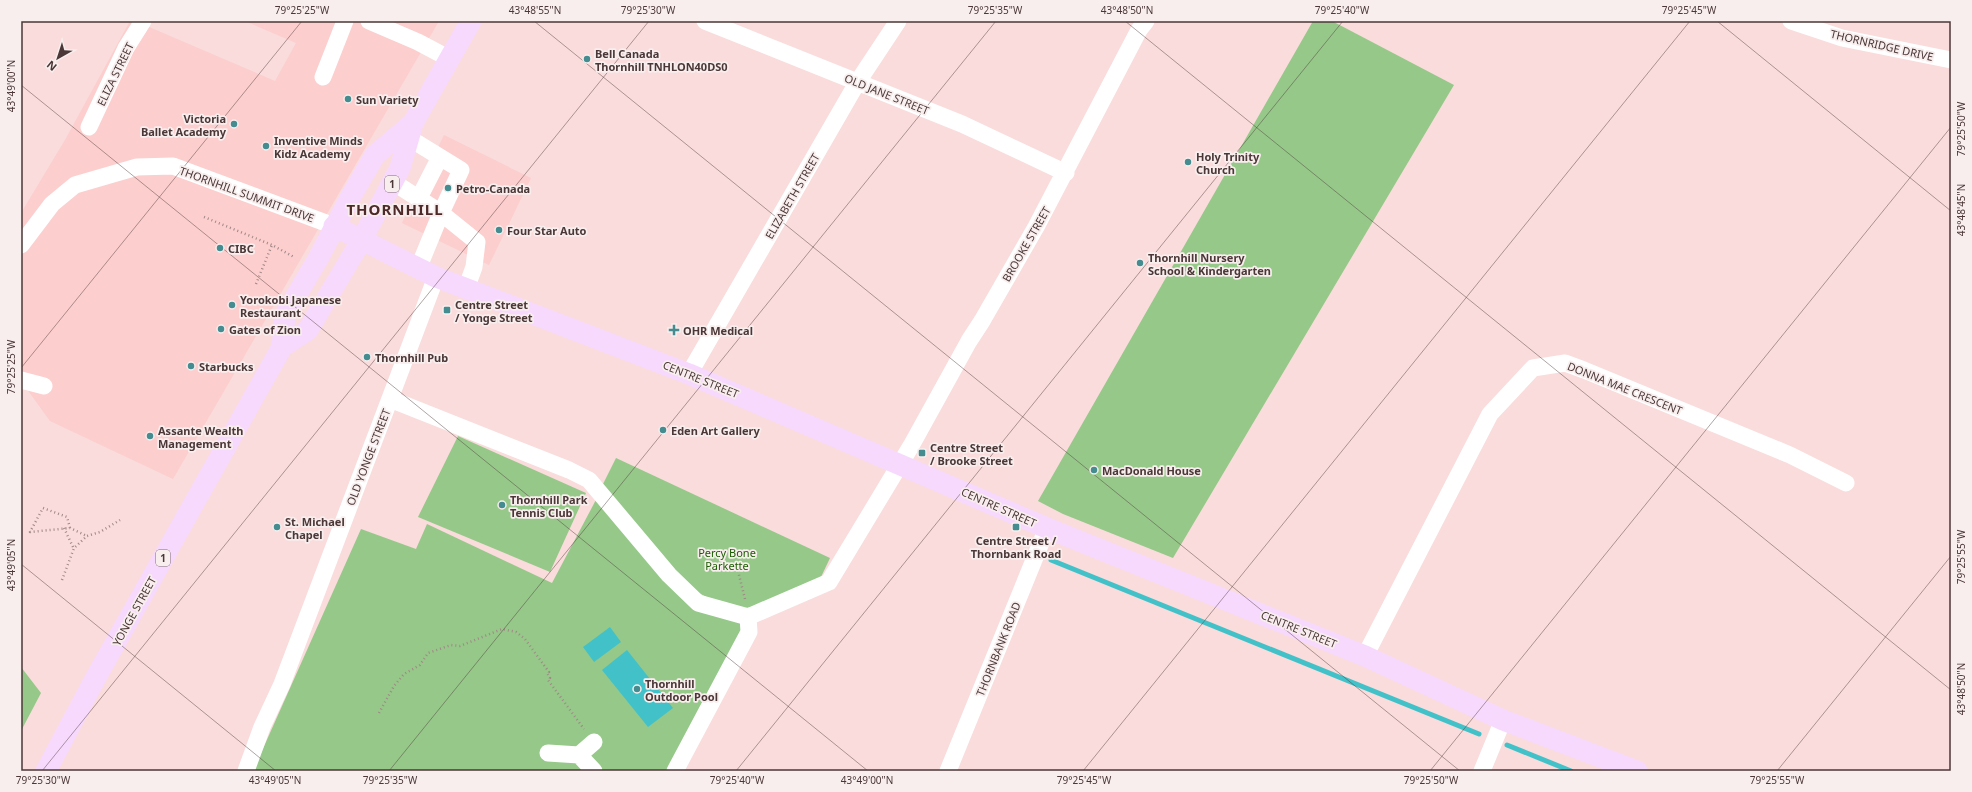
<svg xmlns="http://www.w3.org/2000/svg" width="1972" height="792" viewBox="0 0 1972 792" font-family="'Noto Sans',sans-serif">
	<rect width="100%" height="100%" fill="#f9dcdb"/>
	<!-- built -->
	<path fill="#fccecd" d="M 130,21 L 135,21 L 275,81 L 296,43 L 245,21 L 439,21 L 173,479 L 50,421 L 21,381 L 21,213 L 65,140 Z
		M 444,135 L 531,178 L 489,265 L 402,223 Z"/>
	<!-- green -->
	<path fill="#96c889" d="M 1313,21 L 1332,21 L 1454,85 L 1173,558 L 1063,514 L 1038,501 Z
		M 458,436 L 586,493 L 550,572 L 418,517 Z
		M 616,458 L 830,558 L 821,577 C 802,586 761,609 741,608 C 728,608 701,595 690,588 L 602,486 Z
		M 598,496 L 688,600 L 753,628 L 673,771 L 253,771 L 361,529 L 416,549 L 427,524 L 552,583 Z
		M 21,667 L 41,693 L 21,731 Z"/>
	<!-- water -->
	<path fill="#42c2c8" d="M 610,627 L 621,642 L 594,662 L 583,647 Z
		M 627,650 L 673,708 L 648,727 L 602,670 Z"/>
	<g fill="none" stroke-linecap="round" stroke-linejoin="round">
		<!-- stream -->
		<path stroke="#42c2c8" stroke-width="5" d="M 1051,560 L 1479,734
			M 1507,745 L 1571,771"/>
		<!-- path -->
		<path stroke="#a08887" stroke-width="2.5" stroke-dasharray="1 3" stroke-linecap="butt" d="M 204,217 L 272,245 L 294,257
			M 256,284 L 272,245
			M 64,528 L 74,549
			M 70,528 L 67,517 L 43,508 L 30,532 L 70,528 L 87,536
			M 737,567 L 745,599
			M 62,580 L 74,548 L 87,536 L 100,532 L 120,520
			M 379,713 L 394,686 L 404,674 L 420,665 L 428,653 L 451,645 L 460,646 L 502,629 L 516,632 L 525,639 L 549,672 L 547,673 L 550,678 L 548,680 L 584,729"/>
		<!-- minor -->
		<path stroke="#fff" stroke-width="17" d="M 369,21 L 418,42 L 450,59
			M 705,21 L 962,124 L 1066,173
			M 1791,21 L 1842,38 L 1951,60
			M 323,77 L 345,21
			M 89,127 L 126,48 L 143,21
			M 393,182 L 441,213 L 461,170 L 409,138
			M 419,198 L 440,157
			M 21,245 L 52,204 L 75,185 L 137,167 L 173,166 L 334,226
			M 418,269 L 441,213 L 477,242 L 474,267 L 466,289
			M 689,374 L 857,83 L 898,21
			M 21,380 L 44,386
			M 390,399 L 569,470 L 589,480 L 669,575 L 698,603 L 748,617 L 829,582 L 911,446 L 969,341 L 982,321 L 1036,227 L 1139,30 L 1146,21
			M 1365,656 L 1490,414 L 1533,368 L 1565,363 L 1584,370 L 1790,455 L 1846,483
			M 548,753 L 579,755 L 594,771
			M 579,755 L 594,742
			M 246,771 L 262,727 L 282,684 L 436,277
			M 675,771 L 749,632 L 748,617
			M 948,771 L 1047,528
			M 1482,771 L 1503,720"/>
		<!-- major -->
		<path stroke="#f7d9fe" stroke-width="21" d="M 334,226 L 436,277 L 689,374 L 1047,528 L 1365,656 L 1503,720 L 1637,771
			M 282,347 L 308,330 L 361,241 L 400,168 L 413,123 L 471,21
			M 46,771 L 95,679 L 282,347 L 285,315 L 319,257 L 350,198 L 375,155 L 413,123"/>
	</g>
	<!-- ticks -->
	<path fill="none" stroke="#4b3737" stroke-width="1" stroke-opacity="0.45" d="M 534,21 L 1460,771M 1125,21 L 1951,690M 1717,21 L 1951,211M 21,85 L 868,771M 21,368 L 302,21M 21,564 L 276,771M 42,771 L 649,21M 389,771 L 996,21M 736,771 L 1343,21M 1083,771 L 1690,21M 1430,771 L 1951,127M 1777,771 L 1951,556"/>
	<!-- markers -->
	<g fill="#448c8f" stroke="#f8eeee" stroke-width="1.5">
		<circle cx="587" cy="59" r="4"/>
		<circle cx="348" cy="99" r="4"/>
		<circle cx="234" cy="124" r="4"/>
		<circle cx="266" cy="146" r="4"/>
		<circle cx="1188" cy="162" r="4"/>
		<circle cx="448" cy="188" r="4"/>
		<circle cx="499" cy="230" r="4"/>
		<circle cx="220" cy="248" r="4"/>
		<circle cx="1140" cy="263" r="4"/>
		<circle cx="232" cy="305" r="4"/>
		<rect x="443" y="306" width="8" height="8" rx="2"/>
		<circle cx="221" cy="329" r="4"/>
		<path d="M672 324h4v4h4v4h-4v4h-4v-4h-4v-4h4z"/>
		<circle cx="367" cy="357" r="4"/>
		<circle cx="191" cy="366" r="4"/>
		<circle cx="663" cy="430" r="4"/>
		<circle cx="150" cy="436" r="4"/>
		<rect x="918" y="449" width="8" height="8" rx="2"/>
		<circle cx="1094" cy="470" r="4"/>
		<circle cx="502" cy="505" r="4"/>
		<circle cx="277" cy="527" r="4"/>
		<rect x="1012" y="523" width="8" height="8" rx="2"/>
		<circle cx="637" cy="689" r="4"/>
	</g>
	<g text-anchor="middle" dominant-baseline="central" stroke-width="3.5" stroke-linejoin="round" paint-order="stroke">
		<!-- shield labels -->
		<g fill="#f8eeee" stroke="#7f6e6e" stroke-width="1">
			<rect x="385" y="176" width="14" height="16" rx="3"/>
			<rect x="156" y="550" width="14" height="16" rx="3"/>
		</g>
		<g font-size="10" font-weight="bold" fill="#4b3737">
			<text x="392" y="184">1</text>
			<text x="163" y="558">1</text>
		</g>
		<!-- street labels -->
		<g font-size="11" fill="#4b3737" stroke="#f8eeee">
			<text transform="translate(1882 45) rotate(13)">THORNRIDGE DRIVE</text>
			<text transform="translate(115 74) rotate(-64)">ELIZA STREET</text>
			<text transform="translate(887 94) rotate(22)">OLD JANE STREET</text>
			<text transform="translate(247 194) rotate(20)">THORNHILL SUMMIT DRIVE</text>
			<text transform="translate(792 196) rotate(-60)">ELIZABETH STREET</text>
			<text transform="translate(1026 244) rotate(-60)">BROOKE STREET</text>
			<text transform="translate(701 379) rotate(22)">CENTRE STREET</text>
			<text transform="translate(1625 388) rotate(22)">DONNA MAE CRESCENT</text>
			<text transform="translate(368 457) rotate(-69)">OLD YONGE STREET</text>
			<text transform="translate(999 507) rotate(24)">CENTRE STREET</text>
			<text transform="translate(134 611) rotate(-61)">YONGE STREET</text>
			<text transform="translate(1299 629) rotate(22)">CENTRE STREET</text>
			<text transform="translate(998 649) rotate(-68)">THORNBANK ROAD</text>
		</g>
		<!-- poi labels -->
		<g font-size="11" font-weight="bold" fill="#4b3737" stroke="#f8eeee" text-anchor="start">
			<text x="595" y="53">Bell Canada<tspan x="595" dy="13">Thornhill TNHLON40DS0</tspan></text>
			<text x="356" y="99">Sun Variety</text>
			<text x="226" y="118" text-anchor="end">Victoria<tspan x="226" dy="13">Ballet Academy</tspan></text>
			<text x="274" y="140">Inventive Minds<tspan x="274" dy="13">Kidz Academy</tspan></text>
			<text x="1196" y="156">Holy Trinity<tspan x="1196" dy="13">Church</tspan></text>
			<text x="456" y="188">Petro-Canada</text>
			<text x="507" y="230">Four Star Auto</text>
			<text x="228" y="248">CIBC</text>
			<text x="1148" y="257">Thornhill Nursery<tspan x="1148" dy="13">School &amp; Kindergarten</tspan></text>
			<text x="240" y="299">Yorokobi Japanese<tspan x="240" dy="13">Restaurant</tspan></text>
			<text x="455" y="304">Centre Street<tspan x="455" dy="13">/ Yonge Street</tspan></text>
			<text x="229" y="329">Gates of Zion</text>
			<text x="683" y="330">OHR Medical</text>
			<text x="375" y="357">Thornhill Pub</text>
			<text x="199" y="366">Starbucks</text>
			<text x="158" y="430">Assante Wealth<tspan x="158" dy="13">Management</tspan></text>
			<text x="671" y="430">Eden Art Gallery</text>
			<text x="930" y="447">Centre Street<tspan x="930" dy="13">/ Brooke Street</tspan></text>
			<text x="1102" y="470">MacDonald House</text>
			<text x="510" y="499">Thornhill Park<tspan x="510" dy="13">Tennis Club</tspan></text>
			<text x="285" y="521">St. Michael<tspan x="285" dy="13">Chapel</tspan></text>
			<text x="1016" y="540" text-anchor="middle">Centre Street /<tspan x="1016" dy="13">Thornbank Road</tspan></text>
			<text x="645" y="683">Thornhill<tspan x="645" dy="13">Outdoor Pool</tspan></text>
		</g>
		<!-- park labels -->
		<g font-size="11" fill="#1a5c00" stroke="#f8eeee">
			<text x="727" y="552">Percy Bone<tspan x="727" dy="13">Parkette</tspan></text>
		</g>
		<!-- district labels -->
		<g font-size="15" font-weight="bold" letter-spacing="1" fill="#4e292a" stroke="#f8eeee">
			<text x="395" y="209">THORNHILL</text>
		</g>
	</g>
	<!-- border -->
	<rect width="1972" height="792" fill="none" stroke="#f8eeee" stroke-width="44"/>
	<!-- north arrow -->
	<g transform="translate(58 58) rotate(219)" stroke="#f8eeee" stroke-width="3" paint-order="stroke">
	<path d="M0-3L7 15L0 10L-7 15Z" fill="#4b3737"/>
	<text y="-6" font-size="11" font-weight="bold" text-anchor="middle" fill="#4b3737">N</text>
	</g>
	<rect x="22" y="22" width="1928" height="748" fill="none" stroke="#4b3737" stroke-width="1.5"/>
	<g font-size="10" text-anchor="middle" fill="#4b3737">
		<text x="302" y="14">79°25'25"W</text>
		<text x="535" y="14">43°48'55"N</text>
		<text x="648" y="14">79°25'30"W</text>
		<text x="995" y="14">79°25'35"W</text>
		<text x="1127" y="14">43°48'50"N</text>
		<text x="1342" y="14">79°25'40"W</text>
		<text x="1689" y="14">79°25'45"W</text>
		<text transform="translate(11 86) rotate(-90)" y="4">43°49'00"N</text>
		<text transform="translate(1961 129) rotate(-90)" y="4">79°25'50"W</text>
		<text transform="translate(1961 210) rotate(-90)" y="4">43°48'45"N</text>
		<text transform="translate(11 367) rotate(-90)" y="4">79°25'25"W</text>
		<text transform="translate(1961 557) rotate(-90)" y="4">79°25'55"W</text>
		<text transform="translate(11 565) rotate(-90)" y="4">43°49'05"N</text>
		<text transform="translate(1961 689) rotate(-90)" y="4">43°48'50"N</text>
		<text x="43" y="784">79°25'30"W</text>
		<text x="275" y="784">43°49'05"N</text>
		<text x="390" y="784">79°25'35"W</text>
		<text x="737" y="784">79°25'40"W</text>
		<text x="867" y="784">43°49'00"N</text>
		<text x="1084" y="784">79°25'45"W</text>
		<text x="1431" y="784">79°25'50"W</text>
		<text x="1777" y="784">79°25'55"W</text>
	</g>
</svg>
